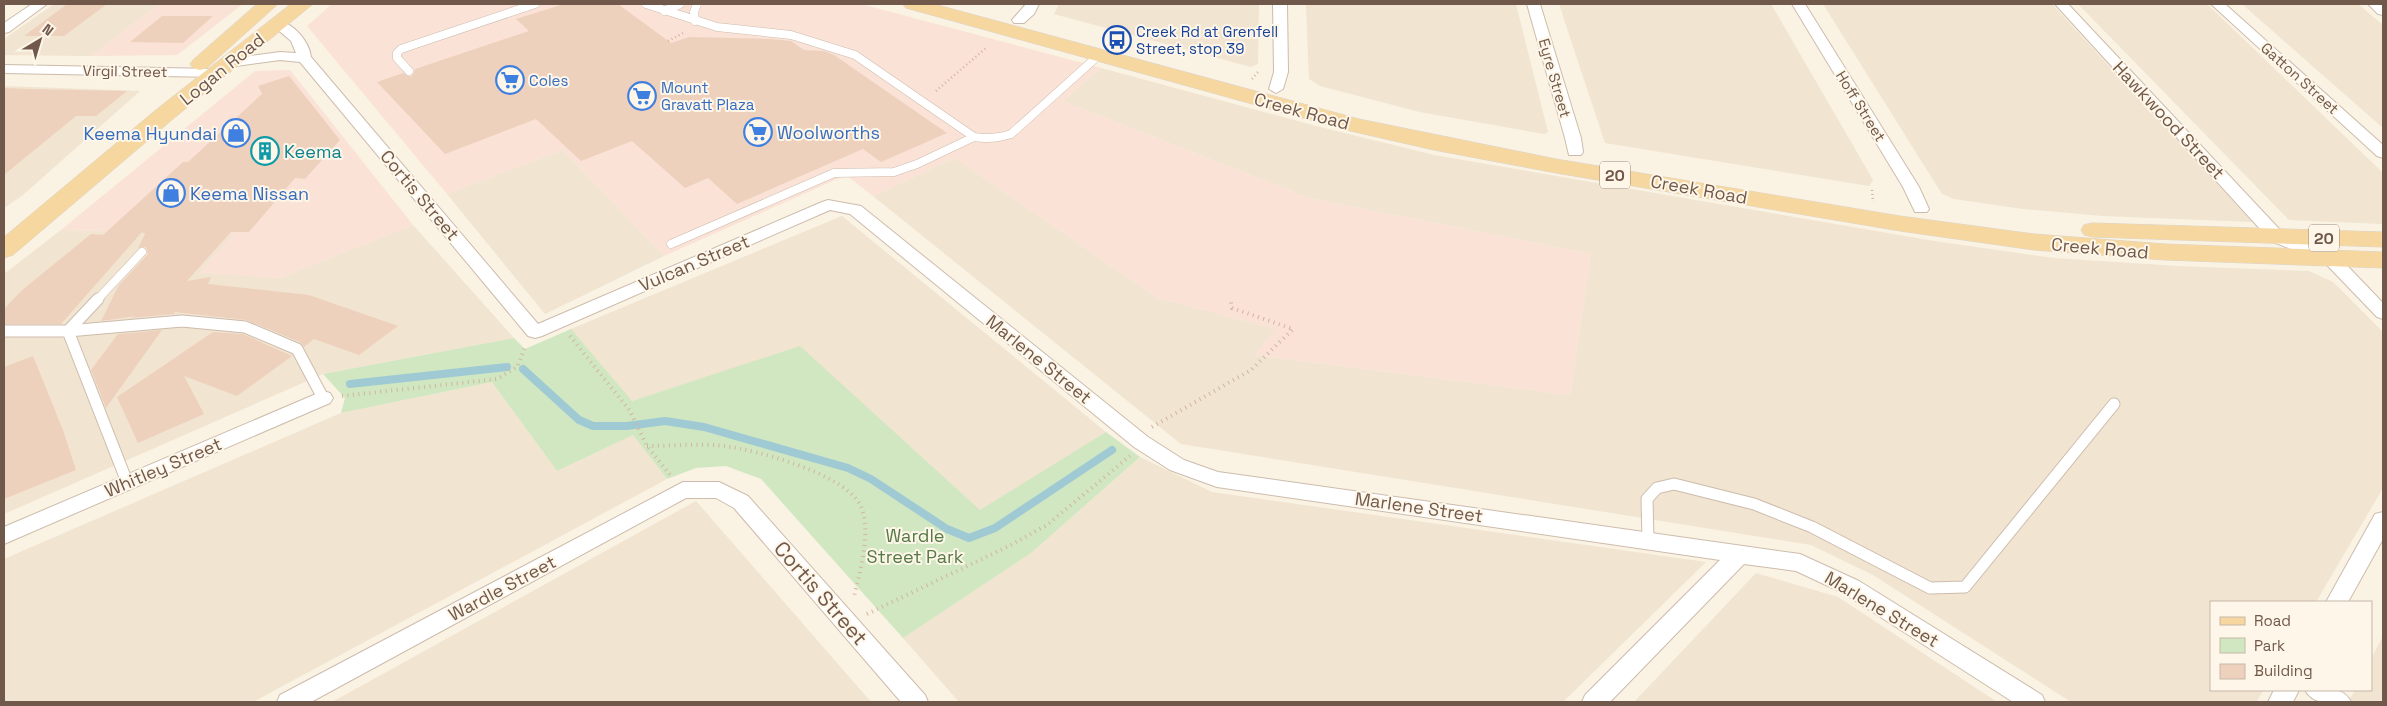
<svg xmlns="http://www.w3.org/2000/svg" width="2387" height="706" viewBox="0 0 2387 706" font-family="'Space Grotesk',sans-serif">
	<rect width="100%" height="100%" fill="#faf2e2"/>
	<!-- residential -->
	<path fill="#f1e4d1" d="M 54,4 L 159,4 L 91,56 L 4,55 L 4,39 Z
		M 1059,4 L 1259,4 L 1258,64 L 1251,67 L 1054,14 Z
		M 1306,4 L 1516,4 L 1548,132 L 1544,134 L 1420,112 L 1320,86 L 1309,79 Z
		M 1559,4 L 1771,4 L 1873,180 L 1869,186 L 1605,143 Z
		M 1823,4 L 2052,4 L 2252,222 L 2103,216 L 2023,209 L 1954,199 L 1942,194 Z
		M 2078,4 L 2207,4 L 2383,173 L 2383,224 L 2289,220 Z
		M 2242,4 L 2358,4 L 2383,25 L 2383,128 Z
		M 1101,68 L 1316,126 L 1434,155 L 1934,241 L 2054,258 L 2177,266 L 2309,271 L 2333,282 L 2383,332 L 2383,488 L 2316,602 L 2211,602 L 2211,690 L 2264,690 L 2256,702 L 2071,702 L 1873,575 L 1811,545 L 1181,444 L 873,196 L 955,158 L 1157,298 L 1276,329 L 1255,355 L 1570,395 L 1591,254 L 1309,198 L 1063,101 Z
		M 4,86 L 140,91 L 23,195 L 4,208 Z
		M 563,150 L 664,256 L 545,314 L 447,194 Z
		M 842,216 L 1106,432 L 981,511 L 800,347 L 632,401 L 566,331 Z
		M 413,225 L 514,338 L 323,374 L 4,514 L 4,274 L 61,230 L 234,234 L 200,272 L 280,278 Z
		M 492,382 L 557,471 L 633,435 L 667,479 L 253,702 L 4,702 L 4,559 L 341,413 Z
		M 1140,457 L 1212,492 L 1706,562 L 1563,702 L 959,702 L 903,638 L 1031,553 Z
		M 696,501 L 871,702 L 332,702 Z
		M 1756,573 L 1838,597 L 1997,702 L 1634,702 Z
		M 2383,636 L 2383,702 L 2348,702 L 2355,690 L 2371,690 L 2371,659 Z"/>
	<!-- commercial -->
	<path fill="#fae2d7" d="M 159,4 L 243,4 L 177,55 L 91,56 Z
		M 332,4 L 861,4 L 1101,68 L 1063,101 L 1309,198 L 1591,254 L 1570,395 L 1255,355 L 1275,329 L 1157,298 L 955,158 L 873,196 L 846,175 L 664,256 L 563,150 L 447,194 L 307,26 Z
		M 290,70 L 413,225 L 280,278 L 199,273 L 233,234 L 61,230 L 255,71 Z"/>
	<!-- green -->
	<path fill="#d0e7c2" d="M 571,329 L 632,401 L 800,346 L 980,510 L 1106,432 L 1140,457 L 1031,553 L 903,638 L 761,479 L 726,466 L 696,468 L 667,479 L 633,435 L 557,471 L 492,382 L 341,413 L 345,398 L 323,374 L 514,338 L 525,349 Z"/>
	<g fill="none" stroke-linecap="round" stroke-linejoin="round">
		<!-- stream -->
		<path stroke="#9fcad3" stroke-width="8" d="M 523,369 L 579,420 L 593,426 L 627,426 L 665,421 L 704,427 L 848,468 L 871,479 L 947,529 L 969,538 L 995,528 L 1112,450
			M 350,384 L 507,367"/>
	</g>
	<!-- building -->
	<path fill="#eed1bc" d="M 67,4 L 107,4 L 64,36 L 24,36 Z
		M 564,4 L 618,4 L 671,43 L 689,37 L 770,39 L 791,41 L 804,50 L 824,51 L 834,55 L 947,133 L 881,162 L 863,149 L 737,204 L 708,178 L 685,188 L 632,141 L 581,161 L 536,119 L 445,154 L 377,82 L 403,73 L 411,77 L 414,73 L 415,69 L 529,31 L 516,19 Z
		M 162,16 L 213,16 L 183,43 L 130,42 Z
		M 289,76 L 340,140 L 305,179 L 295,178 L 249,232 L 231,232 L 187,281 L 211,277 L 208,284 L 309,295 L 398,326 L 359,355 L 314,339 L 304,347 L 300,342 L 246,320 L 175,312 L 174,314 L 130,318 L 136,316 L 101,321 L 119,285 L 148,254 L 146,247 L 138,248 L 145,234 L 142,232 L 61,324 L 4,324 L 4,309 L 21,291 L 91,234 L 103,235 L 183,162 L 188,162 L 262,94 L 258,86 Z
		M 4,88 L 30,89 L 127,91 L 96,116 L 76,116 L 4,175 Z
		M 162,330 L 106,408 L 91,370 L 118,334 Z
		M 213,332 L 243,334 L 292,356 L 237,396 L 184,376 L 204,414 L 138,443 L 117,397 Z
		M 33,356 L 63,430 L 76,470 L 4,499 L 4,367 Z"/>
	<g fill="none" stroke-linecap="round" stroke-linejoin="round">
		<defs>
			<path id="lane-far1" d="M 646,4 L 717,27 L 791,35 L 855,55 L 974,137 C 987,139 999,138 1011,134 L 1099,55
				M 664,11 L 680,4
				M 695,21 L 694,12 L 697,4
				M 409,71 L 397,58 L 397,53 L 401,49 L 535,4
				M 671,244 L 834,173 L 894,172 L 917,164 L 974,137
				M 97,300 L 142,252"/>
			<path id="lane" d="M 4,331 L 68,331 L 127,482
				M 68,331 L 182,321 L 245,327 L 297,349 L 323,398
				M 68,331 L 98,299
				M 1648,540 L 1647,499 L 1657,488 L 1674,484 L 1754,504 L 1812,527 L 1930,588 L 1965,587 L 2114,404"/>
			<path id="street" d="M 32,4 L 47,4 L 9,32 L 4,33 L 4,23 Z
				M 1026,4 L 1039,4 L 1034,14 L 1024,23 L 1014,23 L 1012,20 Z
				M 1273,4 L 1287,4 L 1288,72 L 1283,89 L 1276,93 L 1269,89 L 1274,72 Z
				M 1527,4 L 1540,4 L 1581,138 L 1583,152 L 1581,155 L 1569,155 L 1565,138 Z
				M 1792,4 L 1805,4 L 1919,187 L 1929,209 L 1927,212 L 1915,212 L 1903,187 Z
				M 2055,4 L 2068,4 L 2283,233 L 2337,255 L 2383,303 L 2383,319 L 2377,317 L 2325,263 L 2271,241 Z
				M 2211,4 L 2225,4 L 2383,145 L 2383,158 L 2377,156 Z
				M 2368,4 L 2382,4 L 2383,15 L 2378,14 Z
				M 278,20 C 294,24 309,41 311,57 L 538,324 L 822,202 L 828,200 L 861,206 L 1148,437 L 1184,460 L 1218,472 L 1800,554 L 1859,581 L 2042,695 L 2045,702 L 2013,702 L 1843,593 L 1796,571 L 1744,564 L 1610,702 L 1582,702 L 1585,695 L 1720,560 L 1217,487 L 1170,470 L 1134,447 L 850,214 L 830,210 L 542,336 L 535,338 L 528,336 L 300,62 L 280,60 L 229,67 L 224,66 L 222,63 L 224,60 L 229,59 L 280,52 L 296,53 L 291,41 L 271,24 Z
				M 4,65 L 216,69 L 223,73 L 216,77 L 4,73 Z
				M 323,391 L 330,393 L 333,398 L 330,403 L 4,544 L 4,527 Z
				M 683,482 L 719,482 L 748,496 L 925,695 L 928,702 L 901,702 L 734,508 L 716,498 L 686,498 L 311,702 L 277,702 L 280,695 Z
				M 2383,512 L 2383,539 L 2348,602 L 2326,602 L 2375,514 Z
				M 2274,690 L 2299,690 L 2293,702 L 2268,702 Z
				M 2305,690 C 2321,689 2343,685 2351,702 C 2335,703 2313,706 2305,690 Z"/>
			<path id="primary" d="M 257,4 L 278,4 L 207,68 L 200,70 L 193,68 L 190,64 L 193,60 Z
				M 291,4 L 313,4 L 173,119 L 13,255 L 4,258 L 4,237 L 157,109 Z
				M 903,4 L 934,4 L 1359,119 L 1556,159 L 1900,216 L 2034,234 L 2165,244 L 2383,252 L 2383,268 L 2165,260 L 2034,250 L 1900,231 L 1556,173 L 1434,150 L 1346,130 L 906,8 Z
				M 2093,223 L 2383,232 L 2383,247 L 2093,237 L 2084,235 L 2081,230 L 2084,225 Z"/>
		</defs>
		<!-- lane-far1 casing -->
		<use href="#lane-far1" stroke="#cdbcad" stroke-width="9"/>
		<!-- lane casing -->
		<use href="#lane" stroke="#cdbcad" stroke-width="13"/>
		<!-- street casing -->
		<use href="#street" stroke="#cdbcad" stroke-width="2"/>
		<!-- primary casing -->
		<use href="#primary" stroke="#dad4d0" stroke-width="1"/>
		<!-- path-far1 -->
		<path stroke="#d2b59f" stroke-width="2.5" stroke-dasharray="1 3" stroke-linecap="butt" d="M 668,41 L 683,33
			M 1252,79 L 1258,72
			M 936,91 L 986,48
			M 1872,190 L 1873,202"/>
		<!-- path -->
		<path stroke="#d2b59f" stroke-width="4" stroke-dasharray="1 4.5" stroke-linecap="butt" d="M 570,336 L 630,411 L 647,446 L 671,476
			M 342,396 L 497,379 L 517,367 L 525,347
			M 1152,427 L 1251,370 L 1293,329 L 1232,308 L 1231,302
			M 647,446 C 672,446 698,443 724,446 C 757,450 841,473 859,503 C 873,526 860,572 854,597
			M 867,614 L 1009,546 L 1047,525 L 1130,456"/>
		<!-- lane-far1 -->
		<use href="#lane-far1" stroke="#fff" stroke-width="8"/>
		<!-- lane -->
		<use href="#lane" stroke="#fff" stroke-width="11"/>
		<!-- street -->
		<use href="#street" fill="#fff" fill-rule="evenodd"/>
		<!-- primary -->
		<use href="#primary" fill="#f5d79f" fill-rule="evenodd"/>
	</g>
	<!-- icons -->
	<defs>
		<symbol id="bus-ring" viewBox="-11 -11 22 22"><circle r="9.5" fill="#fef6e8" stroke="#1a4fb4" stroke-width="1.5"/><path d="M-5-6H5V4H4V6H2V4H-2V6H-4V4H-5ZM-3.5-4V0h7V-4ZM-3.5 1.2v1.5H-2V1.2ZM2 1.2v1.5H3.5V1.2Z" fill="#1a4fb4"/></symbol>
		<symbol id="supermarket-ring" viewBox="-11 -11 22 22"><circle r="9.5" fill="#fef6e8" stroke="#3f7fe0" stroke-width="1.5"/><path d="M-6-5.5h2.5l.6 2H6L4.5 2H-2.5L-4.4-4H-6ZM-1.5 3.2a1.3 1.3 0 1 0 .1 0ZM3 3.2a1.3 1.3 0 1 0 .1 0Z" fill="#3f7fe0"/></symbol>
		<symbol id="shop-ring" viewBox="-11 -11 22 22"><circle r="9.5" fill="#fef6e8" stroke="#3f7fe0" stroke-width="1.5"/><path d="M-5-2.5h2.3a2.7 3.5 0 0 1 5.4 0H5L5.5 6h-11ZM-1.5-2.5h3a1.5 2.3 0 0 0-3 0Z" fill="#3f7fe0"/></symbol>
		<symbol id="building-ring" viewBox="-11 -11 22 22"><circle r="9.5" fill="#fef6e8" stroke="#0f9aa8" stroke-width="1.5"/><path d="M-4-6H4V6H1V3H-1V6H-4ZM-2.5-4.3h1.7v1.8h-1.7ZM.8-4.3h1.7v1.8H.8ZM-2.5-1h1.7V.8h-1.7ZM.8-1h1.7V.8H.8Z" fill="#0f9aa8"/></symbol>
	</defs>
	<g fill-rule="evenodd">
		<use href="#bus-ring" x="1101" y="24" width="32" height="32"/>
		<use href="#supermarket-ring" x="494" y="64" width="32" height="32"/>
		<use href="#supermarket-ring" x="626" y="80" width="32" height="32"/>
		<use href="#supermarket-ring" x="742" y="116" width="32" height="32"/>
		<use href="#shop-ring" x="220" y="117" width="32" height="32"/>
		<use href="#building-ring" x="249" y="135" width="32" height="32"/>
		<use href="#shop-ring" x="155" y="177" width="32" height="32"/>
	</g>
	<g text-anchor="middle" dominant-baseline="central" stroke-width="4" stroke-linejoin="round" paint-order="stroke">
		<!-- far-transit labels -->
		<g font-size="15" fill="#164399" stroke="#fef6e8" text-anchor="start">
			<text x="1136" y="31">Creek Rd at Grenfell<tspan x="1136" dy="17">Street, stop 39</tspan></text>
		</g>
		<!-- far-street labels -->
		<g font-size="15" fill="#70594b" stroke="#fef6e8">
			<text transform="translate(125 71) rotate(1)">Virgil Street</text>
			<text transform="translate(1555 78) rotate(74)">Eyre Street</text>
			<text transform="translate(2300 78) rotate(42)">Gatton Street</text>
			<text transform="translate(1861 106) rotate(58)">Hoff Street</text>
		</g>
		<!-- far-shop labels -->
		<g font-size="15" fill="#366cbe" stroke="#fef6e8" text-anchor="start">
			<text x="529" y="80">Coles</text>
			<text x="661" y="87">Mount<tspan x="661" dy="17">Gravatt Plaza</tspan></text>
		</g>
		<!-- shield labels -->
		<g fill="#fef6e8" stroke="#9b887a" stroke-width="1">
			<rect x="1600" y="161.5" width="30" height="27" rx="4"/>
			<rect x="2309" y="224.5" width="30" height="27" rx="4"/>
		</g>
		<g font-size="16" font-weight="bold" fill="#70594b">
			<text x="1615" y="175">20</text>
			<text x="2324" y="238">20</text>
		</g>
		<!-- street labels -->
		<g font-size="18" fill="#70594b" stroke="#fef6e8">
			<text transform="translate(222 69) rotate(-39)">Logan Road</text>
			<text transform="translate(1302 111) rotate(15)">Creek Road</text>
			<text transform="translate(2169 120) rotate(47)">Hawkwood Street</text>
			<text transform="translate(1699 189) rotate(10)">Creek Road</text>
			<text transform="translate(420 195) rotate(50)">Cortis Street</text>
			<text transform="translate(2100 248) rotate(5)">Creek Road</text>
			<text transform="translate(694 263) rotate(-23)">Vulcan Street</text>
			<text transform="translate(1039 359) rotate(39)">Marlene Street</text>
			<text transform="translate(163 467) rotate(-23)">Whitley Street</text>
			<text transform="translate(1419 507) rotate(8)">Marlene Street</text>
			<text transform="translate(502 588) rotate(-28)">Wardle Street</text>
			<text transform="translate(1882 609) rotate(31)">Marlene Street</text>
		</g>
		<!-- shop labels -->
		<g font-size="18" fill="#366cbe" stroke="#fef6e8" text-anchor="start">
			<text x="777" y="132">Woolworths</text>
			<text x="217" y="133" text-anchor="end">Keema Hyundai</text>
			<text x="190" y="193">Keema Nissan</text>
		</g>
		<!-- culture labels -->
		<g font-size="18" fill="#0d838f" stroke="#fef6e8" text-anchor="start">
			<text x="284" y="151">Keema</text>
		</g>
		<!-- park labels -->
		<g font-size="18" fill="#547b46" stroke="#fef6e8">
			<text x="915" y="535">Wardle<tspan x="915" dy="21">Street Park</tspan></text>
		</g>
		<!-- near-street labels -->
		<g font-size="21" fill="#70594b" stroke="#fef6e8">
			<text transform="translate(821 593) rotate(49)">Cortis Street</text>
		</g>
	</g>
	<!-- border -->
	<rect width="2387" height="706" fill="none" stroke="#70594b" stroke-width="10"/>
	<!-- legend -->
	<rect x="2210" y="601" width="162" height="90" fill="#fef6e8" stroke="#c5b7a9"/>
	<rect x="2220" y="617" width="25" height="8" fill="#f5d79f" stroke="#c5b7a9"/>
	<text x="2254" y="626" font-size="15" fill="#70594b">Road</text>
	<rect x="2220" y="638" width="25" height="15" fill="#d0e7c2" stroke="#c5b7a9"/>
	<text x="2254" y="651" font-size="15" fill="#70594b">Park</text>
	<rect x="2220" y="664" width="25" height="15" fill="#eed1bc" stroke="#c5b7a9"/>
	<text x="2254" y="676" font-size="15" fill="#70594b">Building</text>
	<!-- north arrow -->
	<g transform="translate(40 40) rotate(38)" stroke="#fef6e8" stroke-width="4" paint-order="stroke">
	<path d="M0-4L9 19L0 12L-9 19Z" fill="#70594b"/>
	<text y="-8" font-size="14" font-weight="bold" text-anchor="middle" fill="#70594b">N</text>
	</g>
</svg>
